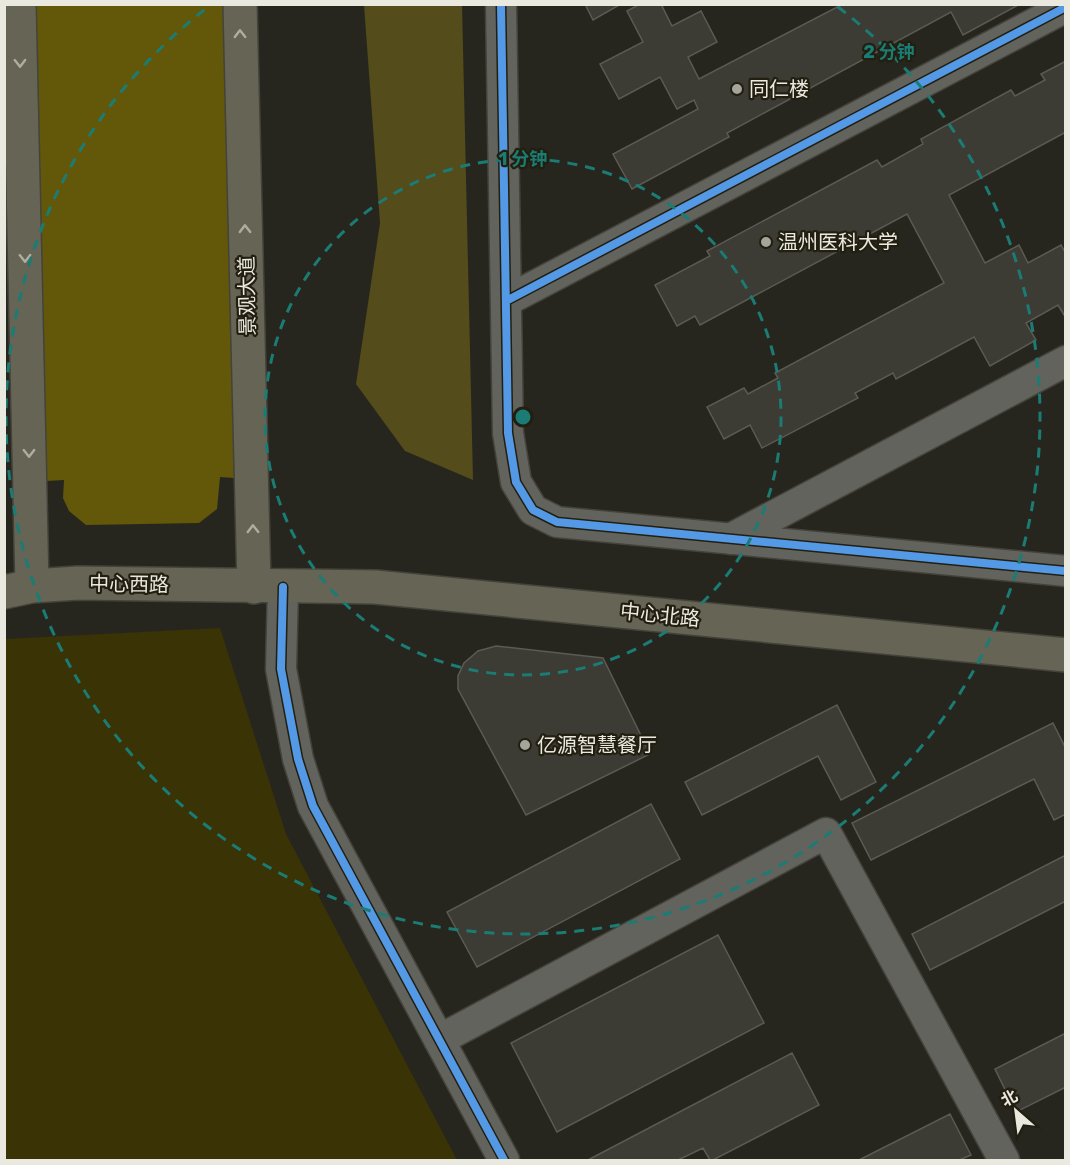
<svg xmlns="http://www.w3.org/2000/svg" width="1070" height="1165" viewBox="0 0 1070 1165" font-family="Rubik,'Noto Sans SC',sans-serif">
	<rect width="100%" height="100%" fill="#27261e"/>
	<!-- green -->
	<path fill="#393306" d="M 220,628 L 286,834 L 457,1160 L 5,1160 L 5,639 Z"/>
	<!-- forest -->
	<path fill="#635809" d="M 34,5 L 226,5 L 234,478 L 220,477 L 217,509 L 199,523 L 86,525 L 69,511 L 63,498 L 64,480 L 46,481 Z"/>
	<!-- water -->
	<path fill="#544c1a" d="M 364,5 L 462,5 L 473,480 L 405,451 L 356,384 L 380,223 Z"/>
	<!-- building -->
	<path fill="#3c3b34" stroke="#5b5a53" stroke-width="1.5" d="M 585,4 L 621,4 L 593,20 Z
		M 640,4 L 666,4 L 662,6 L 672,26 L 701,11 L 717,42 L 688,57 L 699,79 L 843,4 L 1020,4 L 963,35 L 951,12 L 727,133 L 729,137 L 632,189 L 613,154 L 698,109 L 694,100 L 677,109 L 660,77 L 619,99 L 600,64 L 643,42 L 627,11 Z
		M 1066,61 L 1066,132 L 949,195 L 985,263 L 1019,245 L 1028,263 L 1061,245 L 1066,254 L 1066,318 L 1058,305 L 1026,323 L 1036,340 L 990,366 L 974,337 L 896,379 L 893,373 L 855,393 L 858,398 L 762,448 L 750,425 L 724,439 L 707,407 L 744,388 L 748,394 L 778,378 L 775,373 L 944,283 L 907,214 L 700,325 L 695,316 L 677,326 L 655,285 L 710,256 L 707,251 L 877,160 L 882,167 L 923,144 L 921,139 L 1011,90 L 1015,96 L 1045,80 L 1041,74 Z
		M 496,646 L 603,658 L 650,754 L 526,815 L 458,689 L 458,676 L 464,663 L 478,651 Z
		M 837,705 L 876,782 L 841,800 L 818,756 L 702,815 L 685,782 Z
		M 1053,723 L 1066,749 L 1066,814 L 1054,820 L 1034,779 L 871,860 L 852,823 Z
		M 651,804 L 680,859 L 477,967 L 447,912 Z
		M 1066,855 L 1066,901 L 930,970 L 912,934 Z
		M 718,935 L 764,1023 L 557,1132 L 511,1043 Z
		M 1066,1033 L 1066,1087 L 1016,1112 L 995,1069 Z
		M 792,1053 L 819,1105 L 713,1160 L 710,1160 L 703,1148 L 678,1160 L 588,1160 Z
		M 950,1114 L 971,1155 L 959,1160 L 859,1160 Z"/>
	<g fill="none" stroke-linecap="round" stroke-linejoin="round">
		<defs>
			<path id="minor" d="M 501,4 L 508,433 L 516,482 L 533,510 L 557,522 L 1066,571
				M 506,301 L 1066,7
				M 730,539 L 1066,361
				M 283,587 L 281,669 L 298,759 L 313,806 L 504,1160
				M 439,1040 L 826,833 L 1004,1160"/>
			<path id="major" d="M 19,4 L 32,586
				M 240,4 L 254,587
				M 4,592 L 32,586 L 78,583 L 375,587 L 1066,655"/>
		</defs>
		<!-- minor casing -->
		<use href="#minor" stroke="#44433b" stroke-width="33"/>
		<!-- major casing -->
		<use href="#major" stroke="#44433b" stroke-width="36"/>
		<!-- minor -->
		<use href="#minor" stroke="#63635d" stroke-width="30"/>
		<!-- major -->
		<use href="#major" stroke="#666454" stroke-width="33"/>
		<defs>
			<path id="cycleway" d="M 501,4 L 508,433 L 516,482 L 533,510 L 557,522 L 1066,571
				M 506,301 L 1066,7
				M 283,587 L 281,669 L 298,759 L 313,806 L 504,1160"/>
		</defs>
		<!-- cycleway casing -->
		<use href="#cycleway" stroke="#221f11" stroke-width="11"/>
		<!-- cycleway -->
		<use href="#cycleway" stroke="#5399e6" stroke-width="8"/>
	</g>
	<!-- one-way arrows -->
	<defs><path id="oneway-chevron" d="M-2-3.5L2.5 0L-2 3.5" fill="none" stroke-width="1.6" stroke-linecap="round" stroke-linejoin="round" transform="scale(1.5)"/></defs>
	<g stroke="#afada0">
		<use href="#oneway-chevron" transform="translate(240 34) rotate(-91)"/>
		<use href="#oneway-chevron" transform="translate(20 63) rotate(89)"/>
		<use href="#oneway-chevron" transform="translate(245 229) rotate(-91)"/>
		<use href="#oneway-chevron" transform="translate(25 258) rotate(89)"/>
		<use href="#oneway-chevron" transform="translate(29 453) rotate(89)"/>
		<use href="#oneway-chevron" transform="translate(253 529) rotate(-91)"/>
	</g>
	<!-- distance rings -->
	<g fill="none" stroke="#1a7c74" stroke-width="3" stroke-dasharray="10 8">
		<circle cx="523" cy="417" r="258"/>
		<path d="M838 7A517 517 0 1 1 208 7"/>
	</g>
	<!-- markers -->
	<g fill="#a6a59b" stroke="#221f11" stroke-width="2">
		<circle cx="737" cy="89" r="6"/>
		<circle cx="766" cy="242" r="6"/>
		<circle cx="525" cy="745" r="6"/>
	</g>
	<g text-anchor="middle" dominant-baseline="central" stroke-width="4.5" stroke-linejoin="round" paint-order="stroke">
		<!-- poi labels -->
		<g font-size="20" fill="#eae9df" stroke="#221f11" text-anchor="start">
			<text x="749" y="89">同仁楼</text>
			<text x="778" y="242">温州医科大学</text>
			<text x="537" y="745">亿源智慧餐厅</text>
		</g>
		<!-- street labels -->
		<g font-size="20" fill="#eae9df" stroke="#221f11">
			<text transform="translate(247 296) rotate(-91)">景观大道</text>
			<text transform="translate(129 584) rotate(1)">中心西路</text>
			<text transform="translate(660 615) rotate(6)">中心北路</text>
		</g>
	</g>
	<circle cx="523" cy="417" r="9" fill="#1a7c74" stroke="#221f11" stroke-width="3"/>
	<g font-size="18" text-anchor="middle" font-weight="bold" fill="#1a7c74" stroke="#221f11" stroke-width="4.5" stroke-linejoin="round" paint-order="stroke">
		<text x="889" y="58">2 分钟</text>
		<text x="523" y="165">1 分钟</text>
	</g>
	<!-- border -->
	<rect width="1070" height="1165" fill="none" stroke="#eae9df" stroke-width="12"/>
	<!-- north arrow -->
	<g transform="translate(1016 1111) rotate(332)" stroke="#221f11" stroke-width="4.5" paint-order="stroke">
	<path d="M0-4.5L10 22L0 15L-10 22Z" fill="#eae9df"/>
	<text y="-9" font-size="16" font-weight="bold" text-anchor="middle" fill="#eae9df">北</text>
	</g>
</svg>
